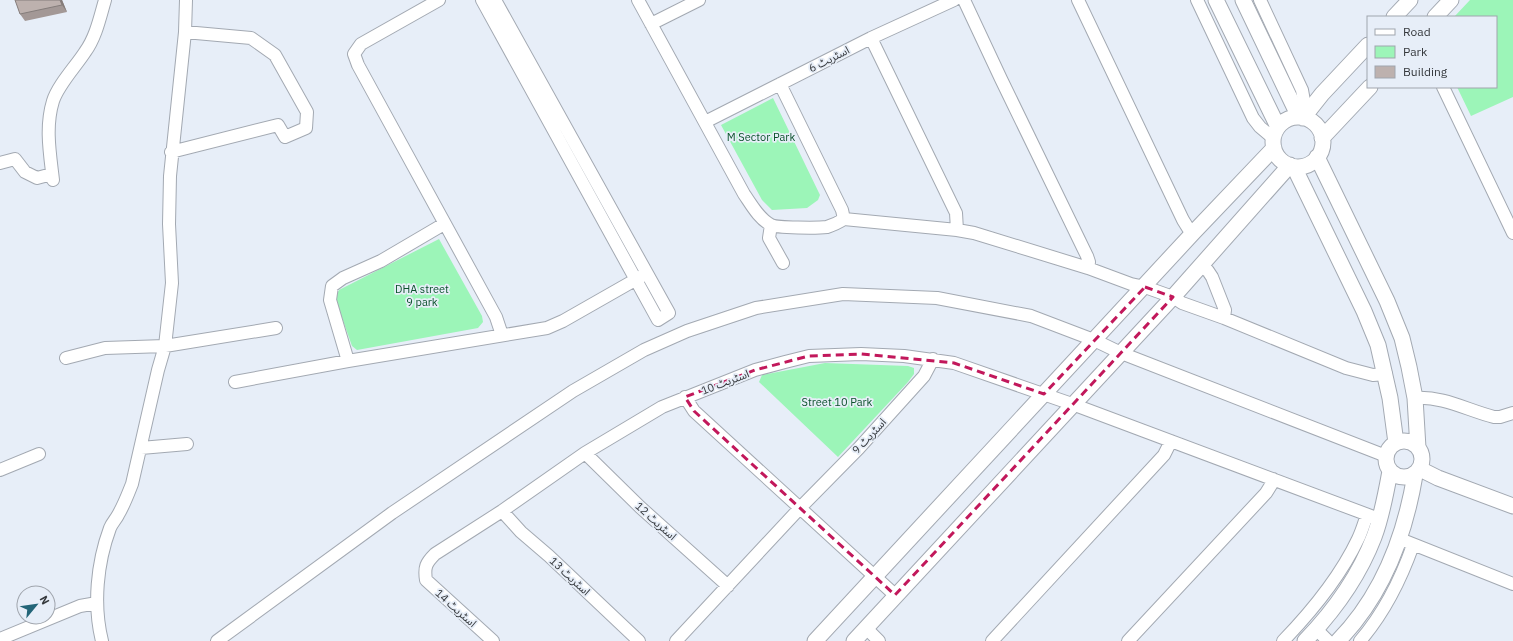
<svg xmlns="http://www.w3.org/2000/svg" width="1513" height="641" viewBox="0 0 1513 641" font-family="'IBM Plex Sans','Noto Sans Arabic',sans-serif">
	<rect width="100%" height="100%" fill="#e7eef8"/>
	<!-- park -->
	<path fill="#9cf5b8" d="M 1470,0 L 1513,0 L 1513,97 L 1471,116 L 1457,87 L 1496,87 L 1496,17 L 1454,17 Z
		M 773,98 L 820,195 L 818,200 L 807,208 L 772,210 L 762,200 L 721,125 Z
		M 439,239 L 482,316 L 483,322 L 478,328 L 357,350 L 352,346 L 335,298 L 339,290 Z
		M 825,363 L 908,366 L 914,368 L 914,374 L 908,382 L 838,457 L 759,382 L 762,375 Z"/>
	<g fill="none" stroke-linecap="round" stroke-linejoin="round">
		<defs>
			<path id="minor" d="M 439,0 L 361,44 L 354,54 L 358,65 L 496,317 L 502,335
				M 482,0 L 658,320 L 669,313 L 495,0
				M 638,0 L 744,194 C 751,204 759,219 771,225 C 777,228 818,228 827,227 C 833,225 838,223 844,219 L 957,230 L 974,233 L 1088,268 L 1131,284 L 1145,287 L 1173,297 L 1182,303 L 1224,318 L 1346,368 L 1373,375 L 1386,374
				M 964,0 L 1001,79 L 1087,256 L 1089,262 L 1088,268
				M 1078,0 L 1183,220 L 1188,228 L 1193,233
				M 1197,0 L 1253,118 L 1260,127 L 1273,138
				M 1260,0 L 1302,90 L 1304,101 L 1303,118
				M 651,24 L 699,0
				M 871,38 L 956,213 L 957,230
				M 780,84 L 842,210 L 844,219
				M 1443,87 L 1513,233
				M 705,122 L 871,38 L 954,0
				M 171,152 L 278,125 L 285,137 L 306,128 L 307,112 L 275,55 L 251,38 L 185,32
				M 0,163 L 15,159 L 25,172 L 37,178 L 52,174
				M 53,180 C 50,154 45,127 53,101 C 58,85 76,66 85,52 C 96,37 100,17 105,0
				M 771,225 L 769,238 L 783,263
				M 1201,266 L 1208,271 L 1212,277 L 1225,310 L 1224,318
				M 66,358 L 105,348 L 165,346 L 276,328
				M 348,361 L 330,300 L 332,286 L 343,278 L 381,261 L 444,224
				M 235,382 L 348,361 L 547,328 L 563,321 L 642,276
				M 685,397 L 694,411 L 895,595
				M 1415,398 C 1443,396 1467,410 1494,417 L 1500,417 L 1513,413
				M 141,448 L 187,444
				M 585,453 L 640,507 L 728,586
				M 0,470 L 39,454
				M 502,511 L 521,532 L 549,556 L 639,641
				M 1400,539 L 1513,584
				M 866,628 L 879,641
				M 1316,629 L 1328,641
				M 0,639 L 80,606 L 97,603
				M 102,641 C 93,605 97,563 110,528 C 112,523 116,519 118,515 C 124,505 128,494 132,484 L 158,370 L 165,346 L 172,283 L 169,224 L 170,176 L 185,32 L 186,0
				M 217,641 L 392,513 L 573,391 L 644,350 L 687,331 L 756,308 L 843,294 L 937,298 L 1031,316 L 1094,340 L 1121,353 L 1386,456
				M 493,641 L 426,580 C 424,567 426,563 435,554 L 502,511 L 585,453 L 662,407 L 755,370 L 785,362 L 809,356 L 861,354 L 904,356 L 954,363 L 1072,404 L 1379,519
				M 676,641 L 800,508 L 859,448 L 924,376 L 933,359
				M 992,641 L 1164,455 L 1171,441
				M 1128,641 L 1266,493 L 1271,485 L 1273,479
				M 1283,641 C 1312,611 1340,577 1358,539 C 1362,531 1364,523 1367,515
				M 1360,641 C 1384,613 1401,579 1413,545"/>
			<path id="tertiary" d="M 1216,0 L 1278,127
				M 1243,0 L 1299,117
				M 1394,17 L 1410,0
				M 1435,17 L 1451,0
				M1273 142a25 25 0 1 1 50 0a25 25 0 1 1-50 0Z
				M 1303,118 L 1322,94 L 1368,45
				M 1322,138 L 1370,87
				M 1317,157 L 1387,301 L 1402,338 L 1409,367 L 1415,398 L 1418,448
				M 1294,167 L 1364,311 L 1378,345 L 1390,398 L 1396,443
				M1386 459a18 18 0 1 1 36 0a18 18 0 1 1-36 0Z
				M 1420,469 L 1438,478 L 1513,506
				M 815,641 L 1193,233 L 1274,148
				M 854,641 L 1173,297 L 1290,165
				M 1305,641 C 1334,611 1359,576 1374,537 C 1382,516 1386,493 1390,471
				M 1338,641 C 1382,596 1405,535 1415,475"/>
		</defs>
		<!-- minor casing -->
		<use href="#minor" stroke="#a3a9b2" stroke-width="14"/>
		<!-- tertiary casing -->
		<use href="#tertiary" stroke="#a3a9b2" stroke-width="17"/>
		<!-- minor -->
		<use href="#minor" stroke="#fff" stroke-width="12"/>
		<!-- tertiary -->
		<use href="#tertiary" stroke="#fff" stroke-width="15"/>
	</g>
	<!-- wall -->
	<path fill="#a39896" d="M 62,0 L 67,12 L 25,21 L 20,14 Z"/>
	<!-- shaded-wall -->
	<path fill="#847c7a" d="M 60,0 L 62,0 L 67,12 L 62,5 Z"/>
	<!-- building -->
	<path fill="#bdb1ae" stroke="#847c7a" d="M 15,0 L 60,0 L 62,5 L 20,14 Z"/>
	<!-- marked area -->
	<path fill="none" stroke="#c2185b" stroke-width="3" stroke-dasharray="8 5" stroke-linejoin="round" d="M 1145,287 L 1173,297 L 895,595 L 694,411 L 685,397 L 755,370 L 809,356 L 861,354 L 954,363 L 1044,394 Z"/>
	<g text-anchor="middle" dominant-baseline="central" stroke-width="3.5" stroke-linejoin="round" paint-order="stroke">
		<!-- street labels -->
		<g font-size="11" fill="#35383c" stroke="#e7eef8">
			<text transform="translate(829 59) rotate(-27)">اسٹریٹ 6</text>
			<text transform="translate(725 382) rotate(-21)">اسٹریٹ 10</text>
			<text transform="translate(869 436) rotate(-47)">اسٹریٹ 9</text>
			<text transform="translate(656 521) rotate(42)">اسٹریٹ 12</text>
			<text transform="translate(570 576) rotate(43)">اسٹریٹ 13</text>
			<text transform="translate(456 608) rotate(42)">اسٹریٹ 14</text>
		</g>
		<!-- park labels -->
		<g font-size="11" fill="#09502a" stroke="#e7eef8">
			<text x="761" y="137">M Sector Park</text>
			<text x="422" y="289">DHA street<tspan x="422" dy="13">9 park</tspan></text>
			<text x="837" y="402">Street 10 Park</text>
		</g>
	</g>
	<!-- legend -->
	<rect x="1367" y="16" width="130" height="72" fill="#e7eef8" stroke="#a0a5ad"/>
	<rect x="1375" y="29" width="20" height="6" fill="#ffffff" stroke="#a0a5ad"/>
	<text x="1403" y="36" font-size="12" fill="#35383c">Road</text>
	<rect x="1375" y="46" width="20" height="12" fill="#9cf5b8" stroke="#a0a5ad"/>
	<text x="1403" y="56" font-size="12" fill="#35383c">Park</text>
	<rect x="1375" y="66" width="20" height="12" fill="#bdb1ae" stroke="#a0a5ad"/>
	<text x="1403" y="76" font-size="12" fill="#35383c">Building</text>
	<!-- north arrow -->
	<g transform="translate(36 605) rotate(61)"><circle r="19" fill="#e7eef8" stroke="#a0a5ad"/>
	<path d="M0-3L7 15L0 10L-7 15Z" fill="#236578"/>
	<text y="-6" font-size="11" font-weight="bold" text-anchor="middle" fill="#35383c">N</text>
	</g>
</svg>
